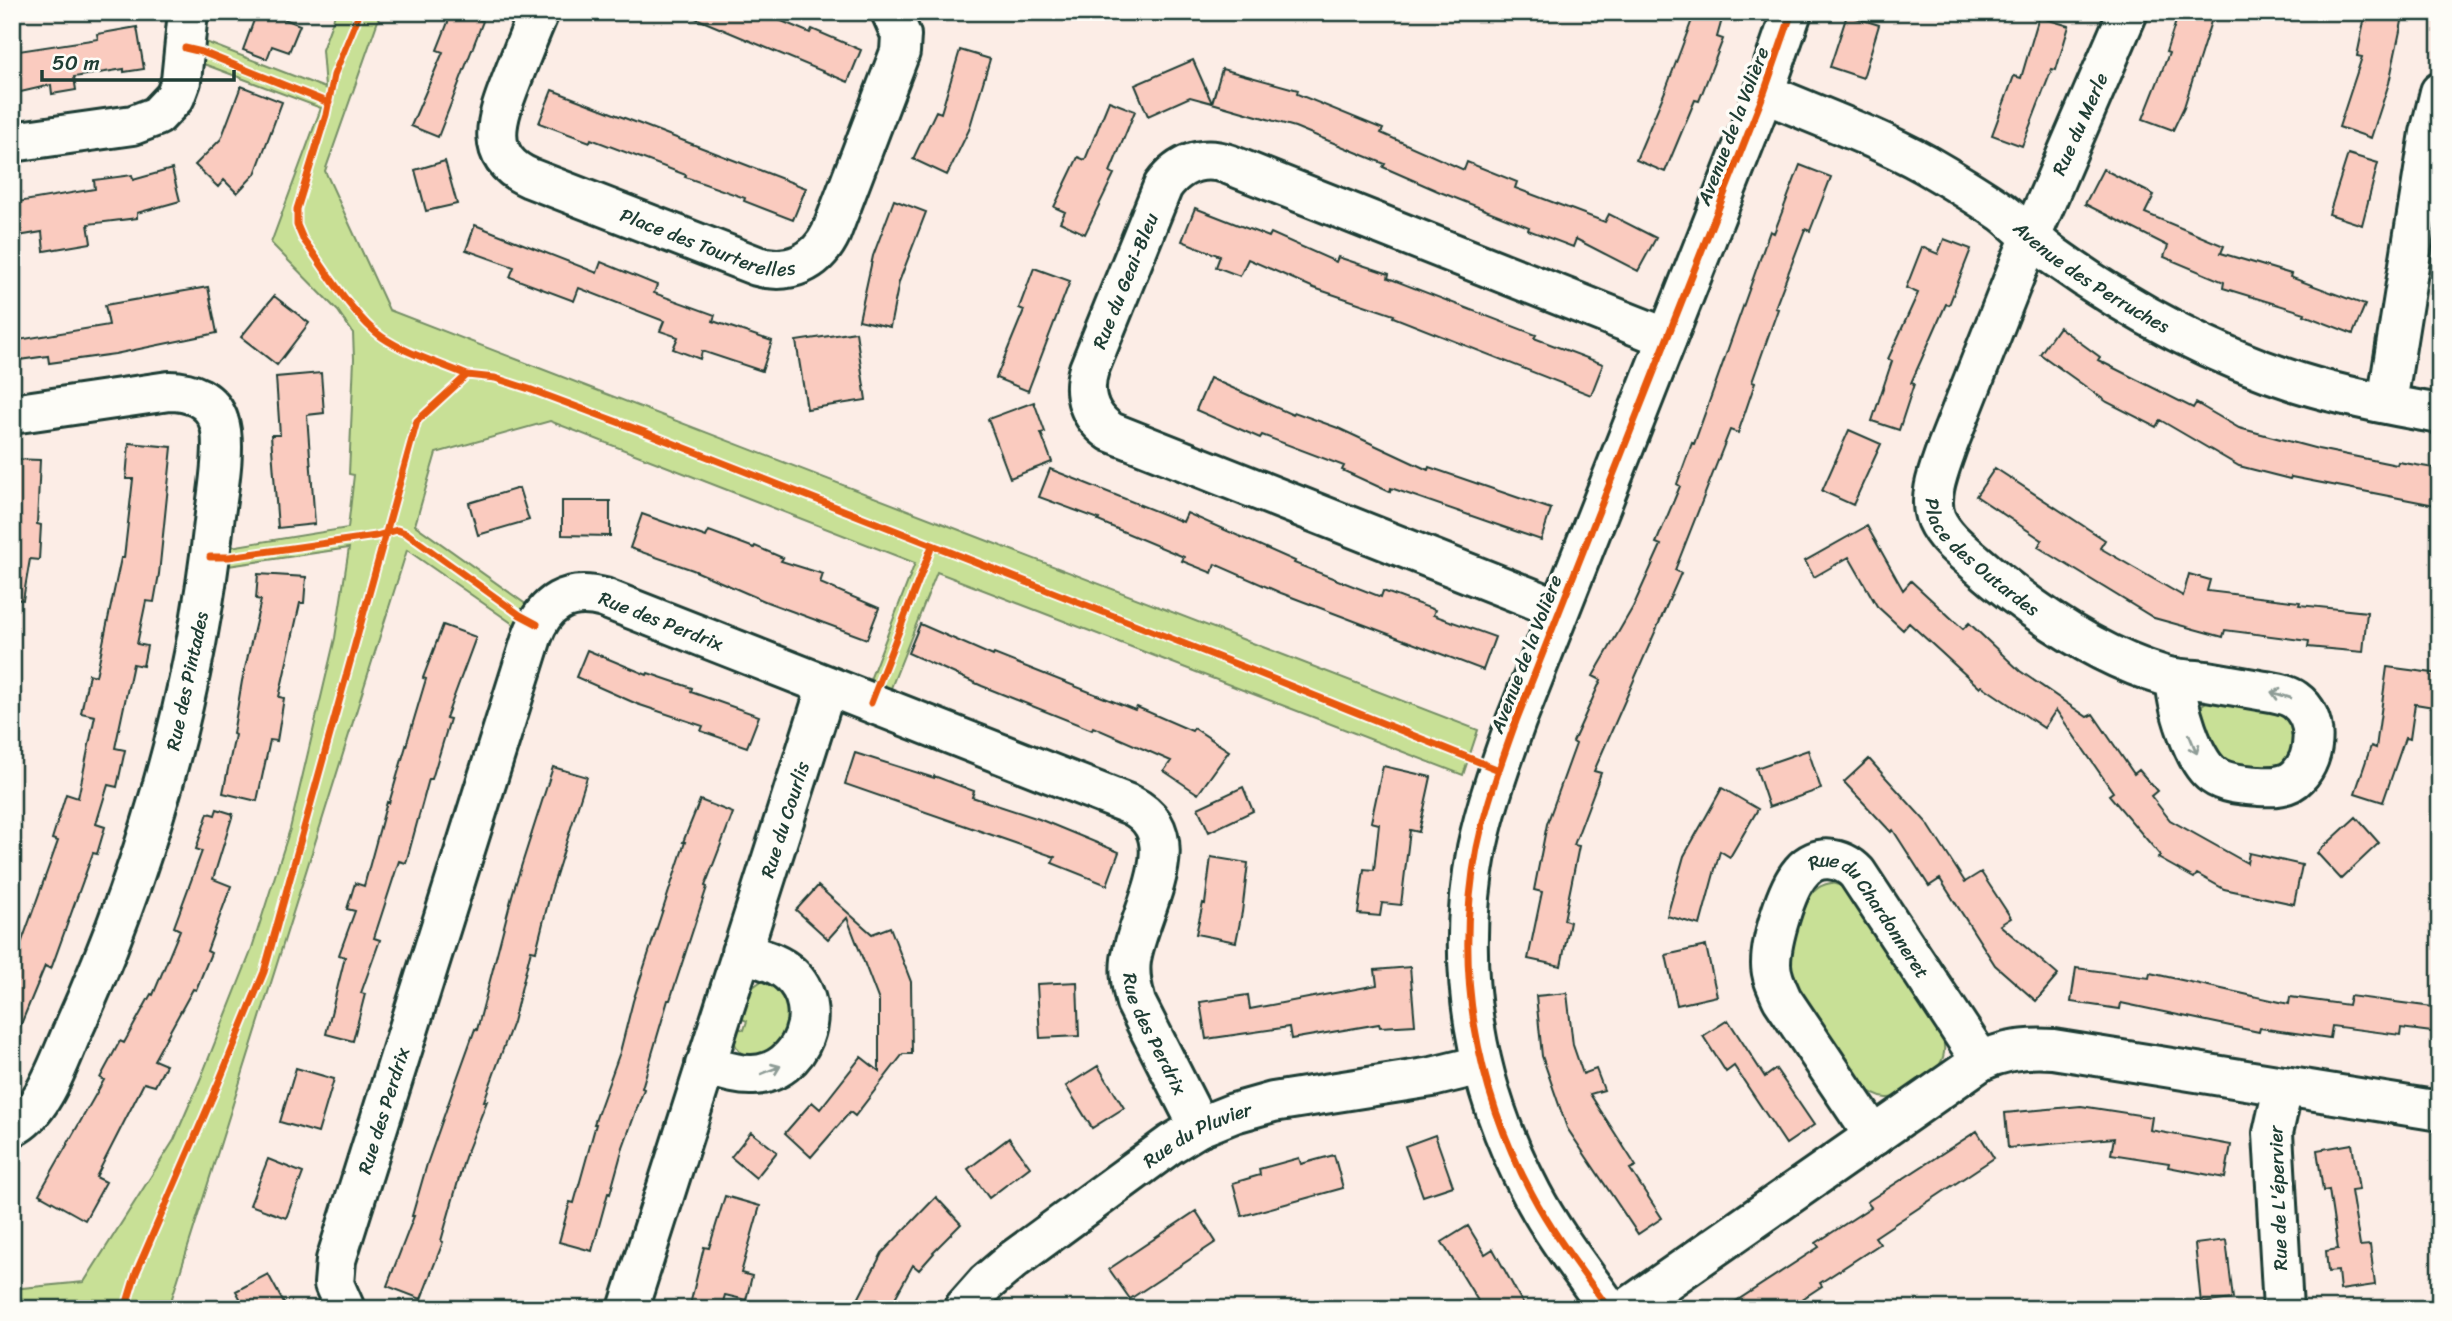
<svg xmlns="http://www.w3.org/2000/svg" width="2452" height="1321" viewBox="0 0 2452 1321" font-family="Sriracha,sans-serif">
	<rect width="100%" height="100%" fill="#fcede6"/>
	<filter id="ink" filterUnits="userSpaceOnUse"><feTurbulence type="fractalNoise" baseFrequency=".0143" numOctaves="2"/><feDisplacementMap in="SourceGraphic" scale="14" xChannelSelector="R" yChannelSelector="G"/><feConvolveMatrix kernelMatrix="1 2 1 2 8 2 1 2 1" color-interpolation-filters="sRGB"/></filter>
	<g filter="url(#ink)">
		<!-- green -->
		<path fill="#c8e096" stroke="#748e65" stroke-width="2" d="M 336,12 L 381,12 L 325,171 L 389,310 L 1478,730 L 1463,775 L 937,572 L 889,693 L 868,685 L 915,563 L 550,421 L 436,453 L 415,525 L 527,605 L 516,626 L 407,550 L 172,1298 L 178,1309 L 12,1309 L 12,1289 L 84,1282 L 174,1140 L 200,1080 L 250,954 L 290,829 L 335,638 L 349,548 L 228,566 L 230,547 L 348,528 L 354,475 L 349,474 L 354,359 L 353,333 L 338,311 L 271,243 L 321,108 L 201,63 L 203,41 L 325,88 L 322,50 Z
			M 2208,701 L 2282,714 L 2292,724 L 2295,736 L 2290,755 L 2285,763 L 2270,769 L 2228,762 L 2215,750 L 2200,711 L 2202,705 Z
			M 1831,883 L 1839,885 L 1847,891 L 1940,1030 C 1953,1061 1935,1072 1912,1088 C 1904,1093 1896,1099 1886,1098 C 1877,1097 1869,1092 1862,1086 C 1842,1058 1788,992 1790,959 C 1791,943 1797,927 1803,912 C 1810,896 1813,886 1831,883 Z
			M 764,979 C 787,984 792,1010 786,1029 C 784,1034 783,1041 779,1044 C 770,1053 759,1054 748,1057 C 734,1051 733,1041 735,1027 L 744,1030 L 747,1021 L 738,1017 L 749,990 Z"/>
		<!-- building -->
		<path fill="#facbbf" stroke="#1f3d34" stroke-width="2" d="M 257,12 L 266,12 L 300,25 L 289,52 L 272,46 L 267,59 L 243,50 Z
			M 452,12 L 460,12 L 483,21 L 438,137 L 411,126 L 443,52 L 437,50 Z
			M 681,12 L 760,12 L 810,33 L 812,29 L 861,50 L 848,82 Z
			M 1695,12 L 1724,12 L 1717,37 L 1723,39 L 1699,101 L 1695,100 L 1665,172 L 1636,160 L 1666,89 Z
			M 2179,12 L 2214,12 L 2184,107 L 2173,130 L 2143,119 L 2169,53 L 2166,52 Z
			M 2366,12 L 2404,12 L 2389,83 L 2371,138 L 2339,127 L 2362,57 L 2357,56 Z
			M 1847,15 L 1879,25 L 1863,78 L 1830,67 Z
			M 2039,17 L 2069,26 L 2056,70 L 2052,69 L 2022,146 L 1992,135 L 2014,76 L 2021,78 Z
			M 137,27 L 144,69 L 124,72 L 124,69 L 74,77 L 76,90 L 52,94 L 51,85 L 12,94 L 12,52 L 98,39 L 97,34 Z
			M 960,50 L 990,59 L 969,130 L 947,175 L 913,159 L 936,111 L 941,113 Z
			M 1193,60 L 1212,103 L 1190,97 L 1148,116 L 1135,85 Z
			M 1222,69 L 1298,90 L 1297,94 L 1383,129 L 1381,133 L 1464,170 L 1467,162 L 1517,182 L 1515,188 L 1605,222 L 1609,214 L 1656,238 L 1638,271 L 1576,239 L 1573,247 L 1528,230 L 1529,227 L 1440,192 L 1383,167 L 1385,164 L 1295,127 L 1212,103 Z
			M 241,86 L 282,102 L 255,174 L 237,193 L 224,180 L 218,187 L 195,165 L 221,139 Z
			M 552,90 L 806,188 L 793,220 L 744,201 L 745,198 L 685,177 L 686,175 L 591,139 L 590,142 L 539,123 Z
			M 1109,101 L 1135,111 L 1110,172 L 1114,174 L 1085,234 L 1060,222 L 1065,212 L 1054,207 L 1078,157 L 1085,160 Z
			M 2348,154 L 2378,163 L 2362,225 L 2329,214 Z
			M 445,161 L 457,204 L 426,211 L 415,170 Z
			M 1800,165 L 1831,177 L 1810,231 L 1805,229 L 1775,308 L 1778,309 L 1752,382 L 1755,383 L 1738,433 L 1730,430 L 1675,570 L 1681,573 L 1594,771 L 1601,773 L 1574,845 L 1579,846 L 1564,920 L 1570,922 L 1561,966 L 1528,959 L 1542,892 L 1534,890 L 1547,824 L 1576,744 L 1573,742 L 1601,680 L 1593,676 L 1633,607 L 1661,545 L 1656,543 L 1680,486 L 1677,484 L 1692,443 L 1694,444 L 1770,231 L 1774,233 Z
			M 172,169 L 180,201 L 137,213 L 137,218 L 88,224 L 91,243 L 44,251 L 42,232 L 12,237 L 12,203 L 95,189 L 94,180 L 132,175 L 133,180 Z
			M 2103,169 L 2154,195 L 2145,213 L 2224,246 L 2221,253 L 2291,274 L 2290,277 L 2365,305 L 2353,334 L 2304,315 L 2305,313 L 2223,288 L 2224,282 L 2164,257 L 2168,246 L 2085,204 Z
			M 894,200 L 926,212 L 899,282 L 890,327 L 859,320 L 873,256 Z
			M 1195,208 L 1269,237 L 1271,233 L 1336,262 L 1338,257 L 1389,274 L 1388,278 L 1536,335 L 1534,338 L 1603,364 L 1591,395 L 1393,317 L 1394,315 L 1314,288 L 1248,259 L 1240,276 L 1216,267 L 1220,256 L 1182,241 Z
			M 475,225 L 597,273 L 601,262 L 657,285 L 654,293 L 715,315 L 713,321 L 772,341 L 762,371 L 702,351 L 700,359 L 673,349 L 678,337 L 660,331 L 664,321 L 579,288 L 574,301 L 510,277 L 514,267 L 466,250 Z
			M 1944,239 L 1971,249 L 1949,305 L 1946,304 L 1911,383 L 1914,384 L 1899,430 L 1872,421 L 1892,361 L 1888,359 L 1918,293 L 1906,288 L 1922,247 L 1938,254 Z
			M 1034,268 L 1070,281 L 1028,391 L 996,378 L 1024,310 L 1019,308 Z
			M 208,287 L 217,333 L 115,354 L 49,363 L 48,356 L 12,361 L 12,341 L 109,325 L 105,305 Z
			M 274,296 L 309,323 L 277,365 L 241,337 Z
			M 2059,327 L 2100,357 L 2098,360 L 2193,408 L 2196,403 L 2239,428 L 2318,449 L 2397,465 L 2398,462 L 2440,469 L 2440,506 L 2291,477 L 2290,479 L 2239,466 L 2160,420 L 2156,427 L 2107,402 L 2040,354 Z
			M 856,332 L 866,400 L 807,409 L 796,341 Z
			M 321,373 L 324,413 L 307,415 L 315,524 L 278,528 L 271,435 L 280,435 L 276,377 Z
			M 1210,378 L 1293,415 L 1294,412 L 1338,428 L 1428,470 L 1429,467 L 1551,509 L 1541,540 L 1391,488 L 1390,492 L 1342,470 L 1344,466 L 1262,435 L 1260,438 L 1196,410 Z
			M 1034,402 L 1045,432 L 1041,433 L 1052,462 L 1010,478 L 988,419 Z
			M 1849,430 L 1881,444 L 1853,505 L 1822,491 Z
			M 129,443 L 172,447 L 159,574 L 154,602 L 146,601 L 137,644 L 147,646 L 143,666 L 133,664 L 115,748 L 125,750 L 117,787 L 108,785 L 96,824 L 105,827 L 97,854 L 93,853 L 51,969 L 45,966 L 12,1046 L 12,969 L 58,841 L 52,839 L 66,794 L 78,798 L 95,716 L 81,713 L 89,674 L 96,676 L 121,558 L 124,558 L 133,479 L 126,479 Z
			M 12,459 L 40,460 L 37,524 L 41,525 L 39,560 L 30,559 L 23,600 L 12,599 Z
			M 1995,468 L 2105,540 L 2100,548 L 2183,596 L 2189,574 L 2210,580 L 2207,591 L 2300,602 L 2299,605 L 2367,612 L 2363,652 L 2308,647 L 2309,641 L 2225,630 L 2223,637 L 2154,618 L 2038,547 L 2042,540 L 1976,496 Z
			M 1050,469 L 1183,522 L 1187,513 L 1295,561 L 1294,563 L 1381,597 L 1383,591 L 1435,610 L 1433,615 L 1495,637 L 1483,670 L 1281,593 L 1215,564 L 1212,573 L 1182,561 L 1184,557 L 1098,521 L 1099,519 L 1039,497 Z
			M 519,488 L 529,520 L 478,535 L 469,503 Z
			M 562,501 L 610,501 L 610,536 L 562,535 Z
			M 642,514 L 706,537 L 709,531 L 754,548 L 755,546 L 783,558 L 781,561 L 823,574 L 820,583 L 879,608 L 867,639 L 767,602 L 693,570 L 630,548 Z
			M 1867,526 L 1903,590 L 1911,581 L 1963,629 L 1969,623 L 2020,671 L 2087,717 L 2093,714 L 2134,774 L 2139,770 L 2157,791 L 2151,796 L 2170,820 L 2247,863 L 2249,853 L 2302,865 L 2294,904 L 2224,889 L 2197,874 L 2194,878 L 2158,858 L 2160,855 L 2109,795 L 2113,792 L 2056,710 L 2044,728 L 1982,686 L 1980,688 L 1909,623 L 1903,630 L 1877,606 L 1849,557 L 1814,577 L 1805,561 Z
			M 258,574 L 306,577 L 304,603 L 300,603 L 279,697 L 284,698 L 277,741 L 270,740 L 257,801 L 223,793 L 235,735 L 233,734 L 242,681 L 261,600 L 256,599 Z
			M 920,624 L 993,656 L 994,654 L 1135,710 L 1137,707 L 1192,731 L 1194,728 L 1229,751 L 1198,794 L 1164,771 L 1171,761 L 1093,727 L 1092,730 L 982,686 L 908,653 Z
			M 443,625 L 476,637 L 446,718 L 450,719 L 432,779 L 429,779 L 406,863 L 399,861 L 374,938 L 380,940 L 361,993 L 365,994 L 353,1041 L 326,1034 L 345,957 L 339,955 L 355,911 L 347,909 L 355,883 L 364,886 L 387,802 L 389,803 L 426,679 L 423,678 Z
			M 587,650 L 647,675 L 648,673 L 692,688 L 691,692 L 759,716 L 747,747 L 701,731 L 703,726 L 637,704 L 576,677 Z
			M 2387,667 L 2440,674 L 2440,708 L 2415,704 L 2410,739 L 2405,738 L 2383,802 L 2355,793 L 2371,746 L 2376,748 Z
			M 1808,750 L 1821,789 L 1769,807 L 1756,768 Z
			M 855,753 L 934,778 L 934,776 L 974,791 L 972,797 L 1039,819 L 1119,852 L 1107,885 L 1052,863 L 1055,857 L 845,784 Z
			M 1869,759 L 1927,823 L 1965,882 L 1981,872 L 2011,918 L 2000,925 L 2058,975 L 2036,1001 L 1995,965 L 1940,879 L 1929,886 L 1893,830 L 1891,832 L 1844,782 Z
			M 1383,766 L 1431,777 L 1419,832 L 1410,830 L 1401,905 L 1382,903 L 1380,916 L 1358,914 L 1364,869 L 1374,870 L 1379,824 L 1371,822 Z
			M 553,767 L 587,777 L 551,891 L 536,951 L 531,950 L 513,1022 L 484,1101 L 487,1101 L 465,1157 L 441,1241 L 443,1242 L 421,1299 L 387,1286 L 414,1216 L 412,1216 L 427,1164 L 458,1076 L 475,1029 L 477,1030 L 513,892 Z
			M 1243,787 L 1253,811 L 1209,832 L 1198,808 Z
			M 1722,788 L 1758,809 L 1730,857 L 1720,851 L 1700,925 L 1667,916 L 1684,856 Z
			M 700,800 L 733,813 L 705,886 L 707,887 L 670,1000 L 668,1000 L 642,1088 L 644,1089 L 623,1147 L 610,1194 L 608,1193 L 592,1251 L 559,1242 L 570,1202 L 574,1203 L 596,1124 L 594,1124 L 620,1052 L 633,1001 L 685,842 L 683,842 Z
			M 217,809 L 233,814 L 213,879 L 231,886 L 207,951 L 211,953 L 196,990 L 193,989 L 154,1060 L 166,1065 L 155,1086 L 144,1083 L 96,1177 L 106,1182 L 85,1220 L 39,1194 L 104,1080 L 100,1078 L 120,1041 L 124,1043 L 151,994 L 153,995 L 180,930 L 174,927 L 202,851 L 196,849 L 208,813 L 215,815 Z
			M 2356,817 L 2379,843 L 2341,879 L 2317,853 Z
			M 1211,857 L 1248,863 L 1242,912 L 1236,942 L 1196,934 L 1203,903 L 1205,904 Z
			M 818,886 L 872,934 L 890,927 L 911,982 L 912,1054 L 903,1054 L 855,1116 L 850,1112 L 811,1157 L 785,1133 L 812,1102 L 820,1109 L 861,1057 L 879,1071 L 879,1001 L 847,918 L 828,939 L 796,910 Z
			M 1706,946 L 1717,996 L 1677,1005 L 1666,955 Z
			M 1410,967 L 1415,1025 L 1380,1027 L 1379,1024 L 1291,1039 L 1289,1027 L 1206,1039 L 1200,1002 L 1248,995 L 1250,1009 L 1377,985 L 1375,970 Z
			M 2076,968 L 2149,978 L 2150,973 L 2289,1004 L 2290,997 L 2348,1005 L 2350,996 L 2440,1008 L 2440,1033 L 2401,1028 L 2400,1035 L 2332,1026 L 2330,1038 L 2260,1028 L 2259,1032 L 2121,1003 L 2120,1009 L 2071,1002 Z
			M 1077,982 L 1079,1036 L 1040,1038 L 1037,984 Z
			M 1567,993 L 1573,1045 L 1583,1074 L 1596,1069 L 1604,1090 L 1590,1094 L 1636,1166 L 1630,1169 L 1662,1218 L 1638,1234 L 1567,1128 L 1542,1056 L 1536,996 Z
			M 1728,1020 L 1765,1077 L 1776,1069 L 1814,1125 L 1786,1144 L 1734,1066 L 1726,1072 L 1703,1036 Z
			M 1098,1066 L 1124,1108 L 1092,1128 L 1066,1086 Z
			M 296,1068 L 334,1079 L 318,1133 L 280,1122 Z
			M 2081,1106 L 2152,1117 L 2150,1130 L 2231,1145 L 2225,1178 L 2168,1167 L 2169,1163 L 2111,1154 L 2114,1138 L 2008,1148 L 2005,1113 Z
			M 1977,1131 L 1994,1158 L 1875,1237 L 1880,1244 L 1820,1283 L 1822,1286 L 1787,1309 L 1724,1309 L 1819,1247 L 1816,1243 L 1871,1207 L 1867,1202 Z
			M 751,1132 L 777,1152 L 756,1178 L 731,1157 Z
			M 1435,1135 L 1453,1186 L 1423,1196 L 1405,1146 Z
			M 1009,1138 L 1030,1167 L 989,1198 L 968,1169 Z
			M 2352,1144 L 2359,1190 L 2351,1191 L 2360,1246 L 2370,1245 L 2375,1285 L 2340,1290 L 2338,1271 L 2328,1272 L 2326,1251 L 2338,1249 L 2329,1190 L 2323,1191 L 2317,1150 Z
			M 1334,1155 L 1343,1188 L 1242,1216 L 1233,1183 L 1260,1175 L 1259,1169 L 1299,1158 L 1301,1164 Z
			M 268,1159 L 303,1173 L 286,1218 L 250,1205 Z
			M 725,1196 L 760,1206 L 741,1273 L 752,1276 L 746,1300 L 725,1295 L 721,1309 L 707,1309 L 690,1305 L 704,1247 L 709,1248 Z
			M 936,1197 L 961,1224 L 933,1252 L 934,1253 L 919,1270 L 913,1265 L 889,1309 L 853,1309 L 882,1253 Z
			M 1196,1211 L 1216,1242 L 1130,1299 L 1109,1269 Z
			M 1468,1226 L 1485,1254 L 1493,1249 L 1526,1309 L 1483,1309 L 1442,1242 Z
			M 2226,1240 L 2233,1299 L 2201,1303 L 2195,1244 Z
			M 268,1274 L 287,1309 L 246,1309 L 236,1291 Z"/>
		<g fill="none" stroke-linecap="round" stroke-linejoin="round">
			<defs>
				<g id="minor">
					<path id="s1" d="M 539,12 C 530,33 522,53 514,74 C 499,113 479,156 530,178 L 757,266 C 789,275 817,263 831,233 L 900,52 L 901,35 L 891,12"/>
					<path id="s2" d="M 2128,12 L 2021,260 L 1947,447 C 1940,468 1927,497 1936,519 C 1944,537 1961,550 1975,562 C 2030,610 2094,655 2165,676 C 2179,680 2193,679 2207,681 C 2224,684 2242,687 2259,690 C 2270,692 2285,693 2295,700 C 2319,717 2317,756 2298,776 C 2288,787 2273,787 2259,786 C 2244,785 2225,784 2213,775 C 2193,761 2175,702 2176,678"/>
					<path id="s3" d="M 1764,93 C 1818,116 1874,136 1925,164 C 1951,179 1977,195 2002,212 C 2020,226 2036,243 2055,257 C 2129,310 2212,355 2300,383 C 2345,397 2393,406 2440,414"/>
					<path d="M 12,142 L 133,125 L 157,116 L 175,97 L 181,81 L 188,12"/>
					<path d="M 2387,403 L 2430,133 L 2440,92"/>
					<path d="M 12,414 L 169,391 C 191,391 212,399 219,422 C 227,445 217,497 214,522 C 195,699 146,868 73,1030 C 60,1059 43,1113 12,1127"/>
					<path id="s4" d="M 1559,609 L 1111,432 C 1089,417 1081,394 1089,369 L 1163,186 C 1179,164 1202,155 1228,164 L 1667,338"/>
					<path d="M 705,1065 C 720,1069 737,1076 753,1075 C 802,1073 827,1008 790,974 C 777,962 758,958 741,952"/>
					<path d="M 2283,1088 L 2273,1133 L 2283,1309"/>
					<path id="s5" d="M 1874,1136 L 1782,999 C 1777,988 1771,976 1771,964 C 1771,941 1786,889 1801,872 C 1816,853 1842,857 1857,873 L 1981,1061"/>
					<path id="s6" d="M 345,1309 L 334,1284 L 336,1260 L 532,637 C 544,603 568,588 604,598 L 1131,805 C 1192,836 1138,911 1131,960 C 1129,975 1132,988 1136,1003 L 1199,1127"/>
					<path id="s7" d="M 628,1309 L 827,686"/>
					<path id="s8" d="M 963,1309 L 986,1283 L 1013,1260 L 1171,1144 L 1199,1127 L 1234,1113 L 1273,1102 L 1432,1077 L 1481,1065"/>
					<path d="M 1609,1309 C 1582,1271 1553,1234 1532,1194 C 1475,1087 1454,968 1477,848 C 1486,805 1501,763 1516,721 L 1764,93 L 1792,12"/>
					<path d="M 1626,1309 L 1981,1061 C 2004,1050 2028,1047 2053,1049 L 2440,1111"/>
				</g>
			</defs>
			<!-- minor casing -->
			<use href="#minor" stroke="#1f3d34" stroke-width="44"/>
			<!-- minor -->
			<use href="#minor" stroke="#fdfcf7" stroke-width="38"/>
			<defs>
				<path id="cycleway" d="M 360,12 L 334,75 L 326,115 L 297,209 L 297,225 L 303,239 C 325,268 353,317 382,337 C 407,354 439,363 467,375
					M 185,48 L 202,52 L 329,103
					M 210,557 L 229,557 L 376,536 L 397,530 L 406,533 L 520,615 L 537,624
					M 871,703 L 932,546
					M 125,1309 L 136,1273 L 218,1084 L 264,972 L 417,421 L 467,375 L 495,378 L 529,389 L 647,433 L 1246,668 L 1499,770
					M 1609,1309 C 1582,1271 1553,1234 1532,1194 C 1475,1087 1454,968 1477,848 C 1486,805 1501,763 1516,721 L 1764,93 L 1792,12"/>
			</defs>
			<!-- cycleway casing -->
			<use href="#cycleway" stroke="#fdfcf7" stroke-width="11"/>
			<!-- cycleway -->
			<use href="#cycleway" stroke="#e8590c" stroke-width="7"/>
		</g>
		<!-- one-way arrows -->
		<defs><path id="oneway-shaft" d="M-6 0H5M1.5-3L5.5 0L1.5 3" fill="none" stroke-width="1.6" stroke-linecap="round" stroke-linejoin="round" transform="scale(1.75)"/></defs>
		<g stroke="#8e9c96">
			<use href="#oneway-shaft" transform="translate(2281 695) rotate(-163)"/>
			<use href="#oneway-shaft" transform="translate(2193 744) rotate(68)"/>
			<use href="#oneway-shaft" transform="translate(771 1070) rotate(-22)"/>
		</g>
	</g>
	<g text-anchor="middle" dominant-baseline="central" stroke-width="7" stroke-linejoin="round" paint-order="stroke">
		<!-- street labels -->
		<g font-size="19" fill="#1f3d34" stroke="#fdfcf7">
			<text transform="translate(2080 124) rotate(-66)">Rue du Merle</text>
			<text transform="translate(1733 126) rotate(-69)">Avenue de la Volière</text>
			<text stroke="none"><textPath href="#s1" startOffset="378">Place des Tourterelles</textPath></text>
			<text stroke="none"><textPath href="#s3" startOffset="378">Avenue des Perruches</textPath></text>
			<text stroke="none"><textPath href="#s4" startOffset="649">Rue du Geai-Bleu</textPath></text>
			<text stroke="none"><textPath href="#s2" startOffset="604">Place des Outardes</textPath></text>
			<text stroke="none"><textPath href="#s6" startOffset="858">Rue des Perdrix</textPath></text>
			<text transform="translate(1526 654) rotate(-69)">Avenue de la Volière</text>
			<text transform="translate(187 681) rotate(-78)">Rue des Pintades</text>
			<text stroke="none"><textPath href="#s7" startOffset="514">Rue du Courlis</textPath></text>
			<text stroke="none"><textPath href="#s5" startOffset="399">Rue du Chardonneret</textPath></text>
			<text stroke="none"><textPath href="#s6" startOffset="1612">Rue des Perdrix</textPath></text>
			<text stroke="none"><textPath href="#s6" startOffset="208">Rue des Perdrix</textPath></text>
			<text stroke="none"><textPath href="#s8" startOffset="294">Rue du Pluvier</textPath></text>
			<text transform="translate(2278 1198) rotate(-92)">Rue de L'épervier</text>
		</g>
	</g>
	<!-- margin -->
	<rect width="2452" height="1321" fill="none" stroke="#fdfcf7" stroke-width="42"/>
	<rect x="21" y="21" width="2410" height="1279" fill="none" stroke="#1f3d34" stroke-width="2.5" filter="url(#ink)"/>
	<!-- scale -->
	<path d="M42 70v10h192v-10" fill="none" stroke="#1f3d34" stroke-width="3.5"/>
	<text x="52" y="70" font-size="21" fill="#1f3d34" stroke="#fdfcf7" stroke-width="5" paint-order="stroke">50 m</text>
</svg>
